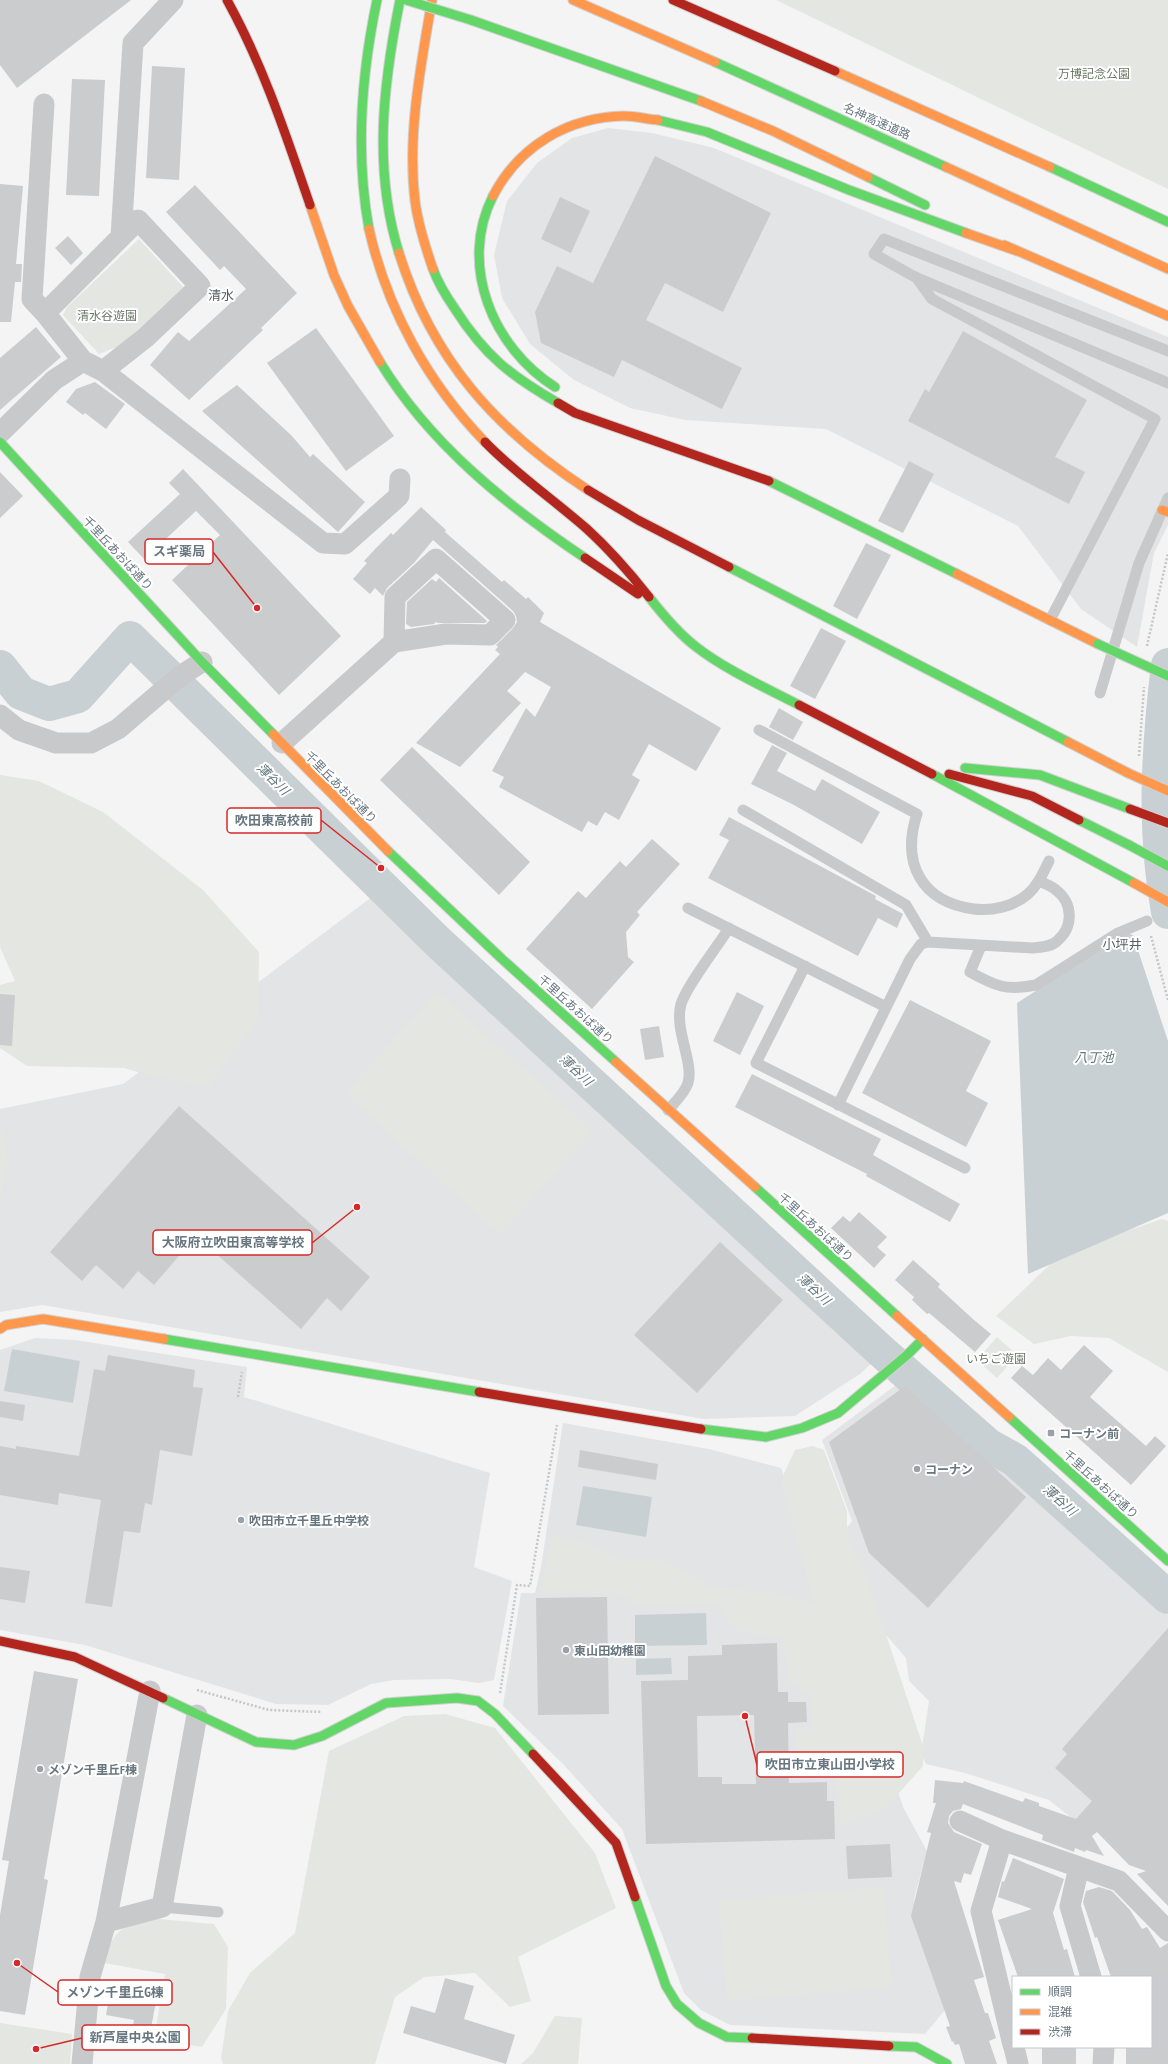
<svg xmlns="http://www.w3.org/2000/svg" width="1168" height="2064" viewBox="0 0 1168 2064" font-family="'PT Sans Narrow','Noto Sans JP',sans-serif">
	<rect width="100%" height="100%" fill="#f4f4f4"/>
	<!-- built -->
	<path fill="#e3e4e5" d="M 608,128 L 652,133 L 714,148 L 1168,337 L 1168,525 L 1154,553 L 1137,647 L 1081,609 L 1018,526 L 826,429 L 685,420 L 630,408 L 574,380 L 530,344 L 502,298 L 494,255 L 507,201 L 537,163 L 572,138 Z
		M 373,896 L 878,1357 L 860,1374 L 795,1416 L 704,1419 L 42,1305 L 0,1312 L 0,1109 L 123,1084 Z
		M 35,1338 L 75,1340 L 247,1367 L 244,1397 L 490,1473 L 474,1567 L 512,1581 L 494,1680 L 479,1683 L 451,1679 L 394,1680 L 371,1684 L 328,1705 L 276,1704 L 85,1645 L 0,1630 L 0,1350 Z
		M 904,1379 L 1077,1530 L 1168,1615 L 1168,1855 L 1077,1822 L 1049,1800 L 965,1773 L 926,1764 L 921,1754 L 929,1701 L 909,1681 L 906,1658 L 866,1612 L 837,1541 L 852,1521 L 822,1440 Z
		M 563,1423 L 709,1449 L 781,1468 L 904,1809 L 927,1851 L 914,1899 L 949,2005 L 925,2034 L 730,2025 L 701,2010 L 684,1993 L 622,1829 L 563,1764 L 503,1706 L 521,1593 L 535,1593 L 541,1567 Z"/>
	<!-- green -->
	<path fill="#e3e6e1" d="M 776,0 L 1168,0 L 1168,189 Z
		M 139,239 L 183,287 L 122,345 L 99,354 L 63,315 L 67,307 Z
		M 0,775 L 39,781 L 103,812 L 203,890 L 259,952 L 258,1020 L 209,1086 L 159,1078 L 124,1068 L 27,1066 L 0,1048 L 0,985 L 15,981 L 0,947 Z
		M 437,991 L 592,1131 L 500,1234 L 345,1094 Z
		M 0,1130 L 4,1131 L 8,1160 L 0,1198 Z
		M 1162,1219 L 1168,1221 L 1168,1372 L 1109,1338 L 1071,1336 L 1034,1344 L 996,1316 L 1062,1253 Z
		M 997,1337 L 1017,1355 L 997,1378 L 977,1360 Z
		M 813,1446 L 824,1450 L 847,1511 L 847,1535 L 866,1574 L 923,1746 L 923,1766 L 885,1809 L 840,1824 L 839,1798 L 832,1774 L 798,1774 L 795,1730 L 813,1728 L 812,1697 L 789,1680 L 782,1637 L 739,1632 L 718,1607 L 710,1604 L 636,1605 L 623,1594 L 540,1593 L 552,1535 L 591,1544 L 614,1558 L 638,1561 L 663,1559 L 712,1588 L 774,1592 L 814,1604 L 781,1480 L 795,1450 Z
		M 445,1714 L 495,1728 L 595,1853 L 616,1908 L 518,1957 L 531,2001 L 510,2007 L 475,1973 L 424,1977 L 395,1997 L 375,2064 L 223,2064 L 221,2058 L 228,2011 L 250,1973 L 295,1933 L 329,1751 L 404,1716 Z
		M 884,1887 L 892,1987 L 727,2001 L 719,1901 Z
		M 148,1918 L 214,1924 L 228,1947 L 226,2009 L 202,2047 L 154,2039 L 165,1974 L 104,1963 C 113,1931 118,1929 148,1918 Z
		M 555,2016 L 582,2018 L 578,2064 L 521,2064 L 533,2053 Z
		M 0,2023 L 72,2034 L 70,2064 L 0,2064 Z"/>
	<!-- water -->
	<path fill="#c9d0d3" d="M 1126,933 L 1133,935 L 1168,1041 L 1168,1213 L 1028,1274 L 1017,1003 Z
		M 12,1349 L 80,1361 L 73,1403 L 4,1391 Z
		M 583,1486 L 652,1497 L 646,1537 L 576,1525 Z
		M 706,1613 L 707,1645 L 635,1646 L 635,1615 Z
		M 671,1658 L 672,1674 L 636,1675 L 636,1659 Z"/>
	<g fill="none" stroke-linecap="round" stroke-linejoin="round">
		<!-- river -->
		<path stroke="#c9d0d3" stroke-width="34" d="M 1168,665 C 1158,750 1153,828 1168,912
			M 0,667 L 21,693 L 49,704 L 78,696 L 130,638 L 438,942 L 881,1351 L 988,1445 L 1015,1460 L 1168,1597"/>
	</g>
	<!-- building -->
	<path fill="#cbcccd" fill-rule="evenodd" d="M 0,0 L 131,0 L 17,88 L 0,65 Z
		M 152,66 L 185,68 L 179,180 L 146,178 Z
		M 72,79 L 105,80 L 99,196 L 66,195 Z
		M 655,156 L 771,213 L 723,312 L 665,283 L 646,320 L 742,368 L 722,409 L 622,360 L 614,377 L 541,343 L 535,312 L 557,266 L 593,283 Z
		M 0,184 L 23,186 L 16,264 L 22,264 L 21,282 L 15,282 L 11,322 L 0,322 Z
		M 195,185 L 297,293 L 261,328 L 263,330 L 189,400 L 150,365 L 178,332 L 189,341 L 246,289 L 224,266 L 220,270 L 166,212 Z
		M 560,197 L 590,211 L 571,253 L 541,239 Z
		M 68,236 L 83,253 L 71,265 L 55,248 Z
		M 36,327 L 61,357 L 0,410 L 0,358 Z
		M 316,328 L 394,436 L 346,471 L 267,363 Z
		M 963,331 L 1087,400 L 1055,457 L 1085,472 L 1069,504 L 908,421 L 925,389 L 929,392 Z
		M 95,382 L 125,404 L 106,429 L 85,413 L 83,415 L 66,402 L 76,389 Z
		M 237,385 L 291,435 L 310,457 L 313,454 L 365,502 L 338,532 L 202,411 Z
		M 909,461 L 934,474 L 903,533 L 878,521 Z
		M 183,469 L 341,636 L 279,695 L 172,580 L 220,535 L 196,511 L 144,559 L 128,542 L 180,494 L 169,483 Z
		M 0,472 L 23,496 L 0,518 Z
		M 421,507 L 446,530 L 445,532 L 502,582 L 504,580 L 526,599 L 528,597 L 544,613 L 540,622 L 721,728 L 696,771 L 649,744 L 632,775 L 640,780 L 619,820 L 605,812 L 597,826 L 588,821 L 582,832 L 499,787 L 504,777 L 492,771 L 526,708 L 535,717 L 551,687 L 525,672 L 507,691 L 521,703 L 460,767 L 416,743 L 500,654 L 495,650 L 498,647 L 496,645 L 513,628 L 517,622 L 516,616 L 513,611 L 433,540 L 414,563 L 387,588 L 383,596 L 375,588 L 370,594 L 353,579 L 367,563 L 364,561 L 377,547 L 391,533 L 393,535 Z
		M 866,543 L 891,555 L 857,619 L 833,606 Z
		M 439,578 L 487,621 L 485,623 L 438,623 L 436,622 L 434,624 L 411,627 L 406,624 L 407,602 L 432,579 L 436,582 Z
		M 821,628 L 846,641 L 815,699 L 790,686 Z
		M 779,708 L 803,722 L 793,740 L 769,727 Z
		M 772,745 L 787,753 L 777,771 L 815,791 L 822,779 L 880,812 L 862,844 L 794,805 L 751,784 Z
		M 412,747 L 530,862 L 499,895 L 380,780 Z
		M 729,817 L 876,896 L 875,899 L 903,914 L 897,928 L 878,918 L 858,956 L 708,878 L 729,840 L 719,835 Z
		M 652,839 L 680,864 L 637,912 L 640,915 L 626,932 L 628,957 L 634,962 L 592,1009 L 526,949 L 578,891 L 586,898 L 620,861 L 626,867 Z
		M 737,992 L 764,1006 L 740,1055 L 713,1041 Z
		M 0,994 L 15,995 L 12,1046 L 0,1045 Z
		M 910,1000 L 991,1041 L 966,1091 L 988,1103 L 966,1147 L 862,1093 Z
		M 659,1026 L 664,1057 L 645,1060 L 640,1029 Z
		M 752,1074 L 881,1139 L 873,1155 L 960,1204 L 950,1222 L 866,1176 L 867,1174 L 735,1107 Z
		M 179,1106 L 370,1277 L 341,1311 L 327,1298 L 301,1329 L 196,1236 L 154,1285 L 138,1271 L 123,1289 L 96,1265 L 82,1281 L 50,1252 Z
		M 859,1212 L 887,1237 L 877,1247 L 886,1255 L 874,1268 L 831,1228 L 843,1216 L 850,1222 Z
		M 720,1242 L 783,1300 L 697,1393 L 634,1335 Z
		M 913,1260 L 940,1284 L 938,1287 L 974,1320 L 991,1334 L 975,1352 L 929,1313 L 927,1314 L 912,1300 L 914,1297 L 895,1280 Z
		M 1084,1345 L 1113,1371 L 1090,1397 L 1146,1446 L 1155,1436 L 1166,1446 L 1131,1485 L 1011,1378 L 1022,1366 L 1033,1375 L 1048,1358 L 1061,1370 Z
		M 108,1355 L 195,1370 L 193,1387 L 203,1388 L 192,1456 L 160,1450 L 152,1505 L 145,1503 L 140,1533 L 124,1531 L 112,1607 L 85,1603 L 101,1500 L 59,1493 L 58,1505 L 0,1495 L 0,1446 L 16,1449 L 16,1446 L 79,1456 L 94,1369 L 105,1371 Z
		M 905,1386 L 1026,1497 L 928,1608 L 869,1553 L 829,1442 Z
		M 0,1401 L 25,1405 L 23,1421 L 0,1417 Z
		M 580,1450 L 658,1464 L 656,1480 L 578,1467 Z
		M 0,1567 L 30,1571 L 25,1603 L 0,1599 Z
		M 607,1597 L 609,1714 L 538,1715 L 536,1598 Z
		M 1168,1628 L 1168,1906 L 1137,1874 L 1146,1871 L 1129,1865 L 1097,1832 L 1092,1836 L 1104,1856 L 1086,1850 L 1085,1852 L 1075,1848 L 1074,1852 L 1042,1840 L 1043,1835 L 963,1804 L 961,1809 L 953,1811 L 949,1816 L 948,1823 L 954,1832 L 982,1844 L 971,1875 L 964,1873 L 961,1883 L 954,1881 L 984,1977 L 974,1980 L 985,2013 L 988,2013 L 996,2038 L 989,2041 L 997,2064 L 965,2064 L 959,2044 L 955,2045 L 953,2041 L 952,2042 L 946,2027 L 950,2026 L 911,1916 L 931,1833 L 927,1832 L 936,1803 L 933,1803 L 935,1780 L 963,1783 L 964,1781 L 1023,1802 L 1025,1798 L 1039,1803 L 1039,1806 L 1076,1819 L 1092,1801 L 1055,1768 L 1067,1754 L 1062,1749 Z
		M 777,1643 L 778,1692 L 788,1692 L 788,1702 L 806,1702 L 807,1722 L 788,1723 L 789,1783 L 827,1782 L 827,1801 L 834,1801 L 835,1839 L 646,1844 L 641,1681 L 688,1680 L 688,1656 L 722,1655 L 722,1645 ZM 754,1715 L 756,1784 L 722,1784 L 722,1777 L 698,1777 L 697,1716 Z
		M 34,1671 L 78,1679 L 44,1879 L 48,1880 L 25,2015 L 0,2011 L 0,1915 L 9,1861 L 2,1860 Z
		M 890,1844 L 892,1877 L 848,1879 L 846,1846 Z
		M 1013,1858 L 1064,1879 L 1053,1913 L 1064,1950 L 1067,1949 L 1075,1977 L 1018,1977 L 998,1920 L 1032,1909 L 998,1897 L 1002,1881 L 1004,1882 Z
		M 1099,1887 L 1112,1891 L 1130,1910 L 1142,1929 L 1147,1927 L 1160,1948 L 1168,1943 L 1168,2064 L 1126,2064 L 1126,2047 L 1151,2047 L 1151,1977 L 1111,1977 L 1097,1937 L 1095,1938 L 1083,1902 L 1086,1891 Z
		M 445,1978 L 474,1986 L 464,2019 L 515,2035 L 506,2064 L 403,2033 L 411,2006 L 435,2013 Z
		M 112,1980 L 129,1984 L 130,1980 L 159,1986 L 151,2028 L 133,2025 L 134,2020 L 106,2015 Z
		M 1042,2047 L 1076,2047 L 1076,2064 L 1042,2064 Z"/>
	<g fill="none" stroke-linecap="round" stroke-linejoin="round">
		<defs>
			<path id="fast" d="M 471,20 L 701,101
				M 715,62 L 946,167
				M 658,120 L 707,132 L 849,190 L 966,233
				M 1050,167 L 1168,222
				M 868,177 L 925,205
				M 493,196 C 458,265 493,348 555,387
				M 369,229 C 355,152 361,76 377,0
				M 399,253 C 373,169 383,85 400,0
				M 433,269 C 438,283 446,296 455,309 C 485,356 511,376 558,403
				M 380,362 C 430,444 506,505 585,558
				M 0,442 L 202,662 L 273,734
				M 769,481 L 957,574
				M 729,567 L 1068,742
				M 649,597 C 663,615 677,632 695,646 C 724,669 766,688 799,705
				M 965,768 L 1040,775 L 1130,809
				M 932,774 L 1134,883
				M 1079,820 L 1129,845
				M 388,851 L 502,959 L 616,1062
				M 755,1187 L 897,1316
				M 164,1339 L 479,1392
				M 1009,1417 L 1168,1561
				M 701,1429 L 766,1437 L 802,1428 L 838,1413 L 907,1355 L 923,1339
				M 163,1698 L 256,1742 L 294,1745 L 322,1736 L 386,1703 L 457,1698 L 478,1701 L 495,1714 L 533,1754
				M 635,1897 L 666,1986 L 677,2004 L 699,2023 L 727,2037 L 752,2038
				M 889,2046 L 916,2047 L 947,2064"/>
			<path id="slow" d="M 432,0 C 421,65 407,134 415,201 C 418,224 425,246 433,269
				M 573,0 L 715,62
				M 835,71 L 1050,167
				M 701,101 L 773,131 L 868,177
				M 946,167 L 1168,269
				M 493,196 C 519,146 568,117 624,116 C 635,116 647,119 658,120
				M 310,205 L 334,275 L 348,306 L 380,362
				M 369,229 C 387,309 428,383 485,442
				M 966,233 L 1017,251
				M 1004,245 L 1168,316
				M 399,253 C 432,359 496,430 588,490
				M 1162,510 L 1168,512
				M 957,574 L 1098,644
				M 273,734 L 388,851
				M 1068,742 L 1128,773
				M 616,1062 L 755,1187
				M 897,1316 L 1009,1417
				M 0,1329 L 6,1325 L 43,1319 L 164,1339"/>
			<path id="jam" d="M 227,0 C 263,65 286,135 310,205
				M 673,0 L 835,71
				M 558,403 L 575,413 L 769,481
				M 485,442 C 516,474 554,500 587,529 C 610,550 630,573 649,597
				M 588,490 L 638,520 L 729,567
				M 585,558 L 638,594
				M 799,705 L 932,774
				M 949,774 L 1032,796 L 1079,820
				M 479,1392 L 701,1429
				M 0,1641 L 75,1657 L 163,1698
				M 533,1754 L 616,1843 L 635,1897
				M 752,2038 L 889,2046"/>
		</defs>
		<!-- fast casing -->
		<use href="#fast" stroke="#d0d1d1" stroke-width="11"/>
		<!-- slow casing -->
		<use href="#slow" stroke="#d0d1d1" stroke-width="11"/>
		<!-- jam casing -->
		<use href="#jam" stroke="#d0d1d1" stroke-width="11"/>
		<!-- path -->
		<path stroke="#c5c6c7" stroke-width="2.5" stroke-dasharray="2 2" stroke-linecap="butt" d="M 1147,646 L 1168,553
			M 1139,756 L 1144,687
			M 1151,936 L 1168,1000
			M 238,1397 L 242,1372
			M 197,1690 L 269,1710 L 322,1712
			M 500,1693 L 517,1585 L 530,1586 L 557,1425"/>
		<!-- lane -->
		<path stroke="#c7c9ca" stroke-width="11" d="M 916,277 L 932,299 L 1155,419 L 1050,620
			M 1168,351 L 884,239 L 874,254 L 915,277 L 1168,383
			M 1100,693 L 1139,563 L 1168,498
			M 759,730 L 917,814 C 901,863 921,902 974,909 C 992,911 1013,907 1028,894 C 1038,885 1043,873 1049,861
			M 743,810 L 906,905 L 928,942
			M 688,908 L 886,1007
			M 981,946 L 970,972 C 995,986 1006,991 1036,985 L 1118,933 L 1147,921
			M 805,966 L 756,1063 L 965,1168
			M 838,1105 L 910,959 L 921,944 L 928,942 L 1033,948 C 1041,947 1051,947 1057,941 C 1074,927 1073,903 1056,890 C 1052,886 1045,884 1039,881
			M 668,1110 C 675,1102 685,1093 688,1083 C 694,1062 674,1030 681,1004 C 687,985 718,946 729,928
			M 162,1907 L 218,1912"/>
		<!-- street -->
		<path stroke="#c7c9ca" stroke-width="21" d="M 44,104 L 32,299 L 45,313
			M 138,220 L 200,286 L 145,338 L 103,371 L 83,361 L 45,313 Z
			M 121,237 L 133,43 L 173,0
			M 103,371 L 323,543 L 345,544 L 399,496 L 400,479
			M 0,433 L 54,380 L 83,361
			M 0,715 L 19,730 L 56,743 L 91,743 L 118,729 L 180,676 L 202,662
			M 282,743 L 394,642 L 446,634 L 490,635 L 505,620 L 436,559 L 395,597 L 394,642
			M 960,1821 L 1002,1840
			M 1079,1867 L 1070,1906 L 1091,1977
			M 106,1922 L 162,1907 L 197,1715
			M 1013,2045 L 981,1911 L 1002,1840 L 1119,1881 L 1168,1931
			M 1014,2047 L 1018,2064
			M 82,2064 L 90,1977 L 106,1922 L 150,1691
			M 1103,2064 L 1104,2047"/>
		<!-- fast -->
		<use href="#fast" stroke="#63d668" stroke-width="9"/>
		<!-- slow -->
		<use href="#slow" stroke="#ff974d" stroke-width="9"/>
		<!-- jam -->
		<use href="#jam" stroke="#b3261e" stroke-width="9"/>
		<defs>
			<path id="fast-bridge" d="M 406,0 L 471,20
				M 1098,644 L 1168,676
				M 1129,845 L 1168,866"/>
			<path id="slow-bridge" d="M 1128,773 L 1168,791
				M 1134,883 L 1168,902"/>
			<path id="jam-bridge" d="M 1130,809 L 1168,823"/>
		</defs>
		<!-- fast-bridge casing -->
		<use href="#fast-bridge" stroke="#d0d1d1" stroke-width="11" stroke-linecap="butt"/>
		<!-- slow-bridge casing -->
		<use href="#slow-bridge" stroke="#d0d1d1" stroke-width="11" stroke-linecap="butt"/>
		<!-- jam-bridge casing -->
		<use href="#jam-bridge" stroke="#d0d1d1" stroke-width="11" stroke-linecap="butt"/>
		<!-- fast-bridge -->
		<use href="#fast-bridge" stroke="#63d668" stroke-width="9"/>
		<!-- slow-bridge -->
		<use href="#slow-bridge" stroke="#ff974d" stroke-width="9"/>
		<!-- jam-bridge -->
		<use href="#jam-bridge" stroke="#b3261e" stroke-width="9"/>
	</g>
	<!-- markers -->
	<g fill="#99a2a9" stroke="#fff" stroke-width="1.5">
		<rect x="1047" y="1429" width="8" height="8" rx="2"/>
		<circle cx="917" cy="1469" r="4"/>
		<circle cx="241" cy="1520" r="4"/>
		<circle cx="566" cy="1650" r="4"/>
		<circle cx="40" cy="1769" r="4"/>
	</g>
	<g text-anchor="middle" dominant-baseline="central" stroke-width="4" stroke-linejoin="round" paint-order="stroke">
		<!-- park labels -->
		<g font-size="12" fill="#6a7866" stroke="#fff">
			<text x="1094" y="73">万博記念公園</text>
			<text x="107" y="315">清水谷遊園</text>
			<text x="996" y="1358">いちご遊園</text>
		</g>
		<!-- street labels -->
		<g font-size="12" fill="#687680" stroke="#fff">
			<text transform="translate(877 121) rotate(24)">名神高速道路</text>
			<text transform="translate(118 553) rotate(47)">千里丘あおば通り</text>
			<text transform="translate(341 787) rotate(45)">千里丘あおば通り</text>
			<text transform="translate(576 1009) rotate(42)">千里丘あおば通り</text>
			<text transform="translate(816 1227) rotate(42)">千里丘あおば通り</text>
			<text transform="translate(1101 1484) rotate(42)">千里丘あおば通り</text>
		</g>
		<!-- poi labels -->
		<g font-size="12" font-weight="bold" fill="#687680" stroke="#fff" text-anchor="start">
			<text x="1059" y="1433">コーナン前</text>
			<text x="925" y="1469">コーナン</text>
			<text x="249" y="1520">吹田市立千里丘中学校</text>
			<text x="574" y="1650">東山田幼稚園</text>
			<text x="48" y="1769">メゾン千里丘F棟</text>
		</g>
		<!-- neighbourhood labels -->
		<g font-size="13" fill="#555f66" stroke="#fff">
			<text x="221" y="295">清水</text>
			<text x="1122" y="944">小坪井</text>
		</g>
		<!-- water labels -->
		<g font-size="13" font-style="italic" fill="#63777d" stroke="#fff">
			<text transform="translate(273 779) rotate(45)">薄谷川</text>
			<text x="1094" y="1057">八丁池</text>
			<text transform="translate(576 1070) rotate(43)">薄谷川</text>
			<text transform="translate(814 1289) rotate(43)">薄谷川</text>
			<text transform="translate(1060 1500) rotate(42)">薄谷川</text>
		</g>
	</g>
	<!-- callouts -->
	<path fill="none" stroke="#d62828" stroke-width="1.5" d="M257 608L213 552M381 868L321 820M357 1207L312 1243M745 1716L757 1765M17 1963L58 1992M36 2049L82 2038"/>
	<g fill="#d62828" stroke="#fff" stroke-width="1.5">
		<circle cx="257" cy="608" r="4"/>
		<circle cx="381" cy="868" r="4"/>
		<circle cx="357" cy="1207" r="4"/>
		<circle cx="745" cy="1716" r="4"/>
		<circle cx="17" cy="1963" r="4"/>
		<circle cx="36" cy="2049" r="4"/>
	</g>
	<g fill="#fff" stroke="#d62828" stroke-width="1.5">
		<rect x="145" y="539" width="68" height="25" rx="4"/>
		<rect x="227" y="808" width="94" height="25" rx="4"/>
		<rect x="153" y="1230" width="159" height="25" rx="4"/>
		<rect x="757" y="1752" width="146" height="25" rx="4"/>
		<rect x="58" y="1980" width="114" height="25" rx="4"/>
		<rect x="82" y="2025" width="107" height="25" rx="4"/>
	</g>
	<g font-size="13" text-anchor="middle" font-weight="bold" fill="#687680">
		<text x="179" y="556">スギ薬局</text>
		<text x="274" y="825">吹田東高校前</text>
		<text x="233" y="1247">大阪府立吹田東高等学校</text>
		<text x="830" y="1769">吹田市立東山田小学校</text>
		<text x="115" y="1997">メゾン千里丘G棟</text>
		<text x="135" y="2042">新芦屋中央公園</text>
	</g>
	<!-- legend -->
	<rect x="1012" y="1976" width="140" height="72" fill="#ffffff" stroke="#c3c8cc"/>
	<rect x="1020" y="1989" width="20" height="6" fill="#63d668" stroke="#c3c8cc"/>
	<text x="1048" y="1996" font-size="12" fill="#687680">順調</text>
	<rect x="1020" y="2009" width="20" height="6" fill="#ff974d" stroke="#c3c8cc"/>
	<text x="1048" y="2016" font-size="12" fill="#687680">混雑</text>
	<rect x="1020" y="2029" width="20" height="6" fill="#b3261e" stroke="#c3c8cc"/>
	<text x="1048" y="2036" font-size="12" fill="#687680">渋滞</text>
</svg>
